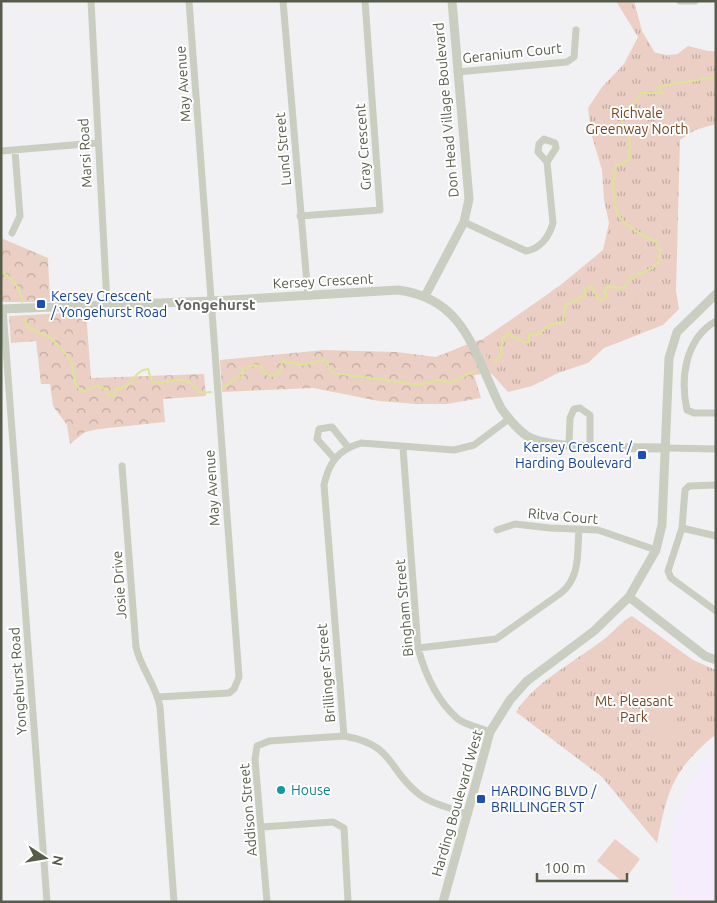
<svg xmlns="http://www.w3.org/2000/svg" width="717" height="903" viewBox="0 0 717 903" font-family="Ubuntu,sans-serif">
	<defs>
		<pattern id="forest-crowns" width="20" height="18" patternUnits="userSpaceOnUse" patternTransform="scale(1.25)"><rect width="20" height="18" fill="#ebcfc4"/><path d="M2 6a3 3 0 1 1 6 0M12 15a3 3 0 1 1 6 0" fill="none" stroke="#c1aba1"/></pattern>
		<pattern id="park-tufts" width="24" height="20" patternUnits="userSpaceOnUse" patternTransform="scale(1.25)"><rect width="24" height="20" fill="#ebcfc4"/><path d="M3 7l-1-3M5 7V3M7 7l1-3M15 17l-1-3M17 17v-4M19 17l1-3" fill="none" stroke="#c1aba1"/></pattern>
	</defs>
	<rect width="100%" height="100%" fill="#f1f1f3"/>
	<!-- commercial -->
	<path fill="#f5edfb" d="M 716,748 L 716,902 L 675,902 L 670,845 L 678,806 L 704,757 Z"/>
	<!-- forest -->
	<path fill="url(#forest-crowns)" d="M 716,51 L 716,117 L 678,138 L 664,226 L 677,241 L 677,260 L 656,301 L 494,373 L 474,375 L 481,398 L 447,404 L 415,404 L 379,401 L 313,388 L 222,392 L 220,360 L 324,350 L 397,352 L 436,357 L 473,342 L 509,332 L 553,290 L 595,265 L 605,251 L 652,52 L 667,55 Z
		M 1,238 L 48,258 L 50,302 L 1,302 Z
		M 86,312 L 91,378 L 204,374 L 206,396 L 163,399 L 165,422 L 99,429 L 85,432 L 70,444 L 67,425 L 53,406 L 50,384 L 41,384 L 36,341 L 11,343 L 9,316 Z"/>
	<!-- park -->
	<path fill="url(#park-tufts)" d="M 616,1 L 634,1 L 642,31 L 655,53 L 672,58 L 688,46 L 716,53 L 716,124 L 695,130 L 680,140 L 676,291 L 679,309 L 663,325 L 604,348 L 588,363 L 558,373 L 532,386 L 508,392 L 490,372 L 483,339 L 558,287 L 603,250 L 609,223 L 604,200 L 602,170 L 591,133 L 588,108 L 602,87 L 624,64 L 638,37 Z
		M 632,616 L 693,660 L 716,670 L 716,734 C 672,771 668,789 657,843 L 602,777 L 516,712 C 537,679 579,660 608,636 C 616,629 622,621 632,616 Z"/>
	<!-- garden -->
	<path fill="#ebcfc4" d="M 643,674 L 676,675 L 675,734 L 642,734 Z
		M 615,839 L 640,859 L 623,882 L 597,861 Z"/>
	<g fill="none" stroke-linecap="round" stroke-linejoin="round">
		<!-- stream -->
		<path stroke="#dce496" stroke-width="2" d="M 1,272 C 13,277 21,290 22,302
			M 25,318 L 27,327 L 51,338 L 67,355 L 72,363 L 75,383 L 82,392 L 97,386 L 106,389 L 108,395 L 114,396 L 116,389 C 133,389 133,370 148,369 L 152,382 C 163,385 179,376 189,382 C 194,385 196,391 201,393 L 211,392
			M 494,362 L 501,356 L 502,340 L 508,333 L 525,343 L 529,342 L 529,334 L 538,335 L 549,325 L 563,322 L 565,306 L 585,295 L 585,289 L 592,286 L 598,299 L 602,300 L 607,296 L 604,293 L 607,287 L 624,288 L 631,277 L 647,271 L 659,263 L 660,252 L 657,242 C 645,237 630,229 621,219 C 612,209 612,177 616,165 L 624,163 L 630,158 L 629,136 L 622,121 L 624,109 L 632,106 L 641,93 L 663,93 L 658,87 L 660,86 L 716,77
			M 223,388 L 236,378 L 243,377 L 242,369 L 255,365 L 260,366 L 263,372 L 271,376 L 281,372 L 282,361 L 301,365 L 324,360 L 327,361 L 329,369 L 334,373 L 412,384 L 422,384 L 440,380 L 451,383 L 474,371"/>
		<!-- minor -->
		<path stroke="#c9cec0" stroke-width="7" d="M 91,1 L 107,304
			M 283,1 L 308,296
			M 680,1 L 695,1
			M 457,72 L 567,62 L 574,57 L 576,30
			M 1,151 L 97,143
			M 300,216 L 380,210 L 365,1
			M 464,222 L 526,251 C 540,249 549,237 553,223 L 547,162 L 556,148 L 555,143 L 544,139 L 539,144 L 538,152 L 547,162
			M 12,233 L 20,216 L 15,151
			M 3,309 L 47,902
			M 716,321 C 685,339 680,378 687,410 L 694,413 L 716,413
			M 569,445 L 570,418 L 574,409 L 580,408 L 590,415 L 590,446
			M 403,448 L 418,648 C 425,674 437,701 458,719 C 465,725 481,728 490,732
			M 666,448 L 716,449
			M 334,458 L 317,439 L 319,429 L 332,427 L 348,447
			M 122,466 L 136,647 C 141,669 156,685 160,707 L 174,902
			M 716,485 L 689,486 L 685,490 L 682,528 L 668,571 L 671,578 L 716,611
			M 682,528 L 716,536
			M 497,530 L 515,524 L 550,528 L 598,530 L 656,550
			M 418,648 L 496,639 L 561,593 C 581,577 577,552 579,529
			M 158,697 L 229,693 L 234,689 L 239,677 L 189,1
			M 467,814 C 452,808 433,805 420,795 C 386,769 396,745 344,736 L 324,485 C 329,462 338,450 361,443 L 454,450 L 474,445 L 509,419
			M 262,827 L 333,822 L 344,828 L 348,902
			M 267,902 L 255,759 L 257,746 L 269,741 L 344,736"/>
		<!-- tertiary -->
		<path stroke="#c9cec0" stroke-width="9" d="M 425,296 L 464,222 L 469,199 L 452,1
			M 1,309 L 212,301 L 398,290 C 467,299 474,355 501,408 C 508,418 517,429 527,436 C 547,450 637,447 666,448
			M 629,597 L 705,656 L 716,660
			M 443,902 L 490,732 L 510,700 L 527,681 L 594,631 L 629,597 L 656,550 L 662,525 L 669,358 L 677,332 L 716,294"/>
	</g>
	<!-- markers -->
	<g fill="#1a4fb4" stroke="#fff" stroke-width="2">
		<rect x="36" y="299" width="10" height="10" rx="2.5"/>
		<rect x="637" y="450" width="10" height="10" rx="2.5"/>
		<rect x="476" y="794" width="10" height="10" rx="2.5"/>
	</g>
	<circle fill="#0f9aa8" stroke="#fff" stroke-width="2" cx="281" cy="790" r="5"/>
	<g text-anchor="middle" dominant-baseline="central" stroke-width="4" stroke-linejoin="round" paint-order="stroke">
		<!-- street labels -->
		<g font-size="14" fill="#565c4a" stroke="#fff">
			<text transform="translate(512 53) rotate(-6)">Geranium Court</text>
			<text transform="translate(183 84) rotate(-94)">May Avenue</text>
			<text transform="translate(446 110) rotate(-95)">Don Head Village Boulevard</text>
			<text transform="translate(363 147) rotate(-94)">Gray Crescent</text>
			<text transform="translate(283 149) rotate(-95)">Lund Street</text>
			<text transform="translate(85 153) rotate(-93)">Marsi Road</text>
			<text transform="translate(323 281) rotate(-3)">Kersey Crescent</text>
			<text transform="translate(212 488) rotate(-94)">May Avenue</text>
			<text transform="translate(563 516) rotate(5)">Ritva Court</text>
			<text transform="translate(119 585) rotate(-94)">Josie Drive</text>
			<text transform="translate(404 608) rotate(-95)">Bingham Street</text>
			<text transform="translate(326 673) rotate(-95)">Brillinger Street</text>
			<text transform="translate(18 681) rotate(-94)">Yongehurst Road</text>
			<text transform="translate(457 803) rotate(-74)">Harding Boulevard West</text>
			<text transform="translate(248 810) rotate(-95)">Addison Street</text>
		</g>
		<!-- park labels -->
		<g font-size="14" fill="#774321" stroke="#fff">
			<text x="637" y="113">Richvale<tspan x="637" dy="16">Greenway North</tspan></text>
			<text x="634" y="701">Mt. Pleasant<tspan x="634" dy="16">Park</tspan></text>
		</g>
		<!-- transit labels -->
		<g font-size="14" fill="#164399" stroke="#fff" text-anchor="start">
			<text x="51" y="296">Kersey Crescent<tspan x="51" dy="16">/ Yongehurst Road</tspan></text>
			<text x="632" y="447" text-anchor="end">Kersey Crescent /<tspan x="632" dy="16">Harding Boulevard</tspan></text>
			<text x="491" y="791">HARDING BLVD /<tspan x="491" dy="16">BRILLINGER ST</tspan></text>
		</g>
		<!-- culture labels -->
		<g font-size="14" fill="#0d838f" stroke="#fff" text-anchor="start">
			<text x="291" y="790">House</text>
		</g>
		<!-- neighbourhood labels -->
		<g font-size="15" font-weight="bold" fill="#62655e" stroke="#fff">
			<text x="215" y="304">Yongehurst</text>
		</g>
	</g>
	<!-- border -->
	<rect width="717" height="903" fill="none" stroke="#565c4a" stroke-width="5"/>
	<!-- north arrow -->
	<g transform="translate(45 858) rotate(102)" stroke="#ffffff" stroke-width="4" paint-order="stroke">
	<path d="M0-4L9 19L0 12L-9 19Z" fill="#565c4a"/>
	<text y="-8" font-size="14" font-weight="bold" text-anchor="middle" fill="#565c4a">N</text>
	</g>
	<!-- scale -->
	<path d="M537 873v8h90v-8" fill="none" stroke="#565c4a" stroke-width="2.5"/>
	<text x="544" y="873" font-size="15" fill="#565c4a" stroke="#ffffff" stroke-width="4" paint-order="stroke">100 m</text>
</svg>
